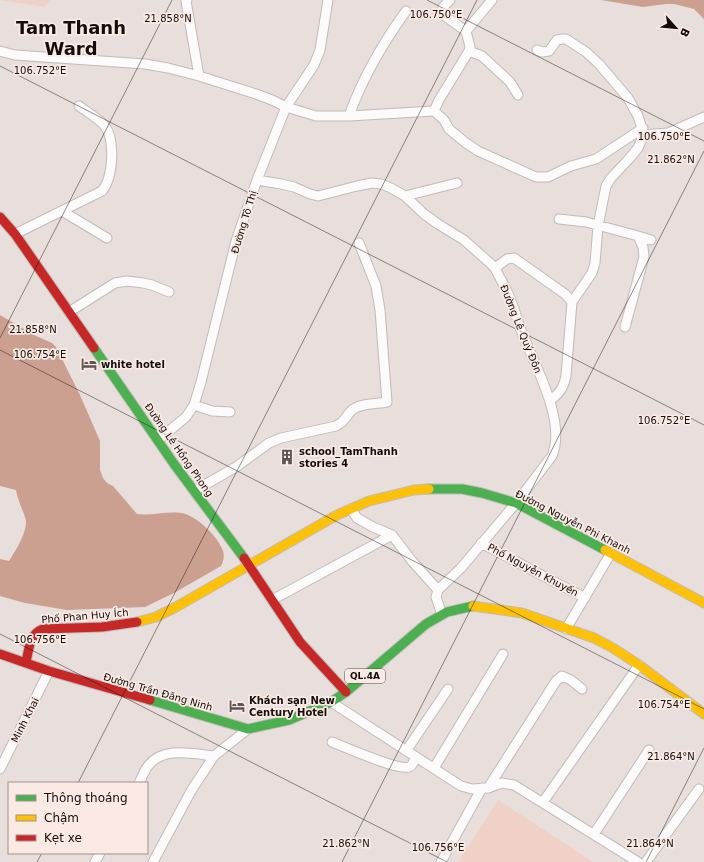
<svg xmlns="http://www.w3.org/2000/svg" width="704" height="862" viewBox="0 0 704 862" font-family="'DejaVu Sans',sans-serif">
	<rect width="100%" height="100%" fill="#e8dfdc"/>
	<!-- green -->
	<path fill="#efd1c7" d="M 0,0 L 50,0 L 45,7 Z
		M 498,800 L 593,862 L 458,862 Z"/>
	<!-- water -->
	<path fill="#cca090" d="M 601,0 L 704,0 L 704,19 L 694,9 L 674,4 L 666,4 L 643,7 Z
		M 0,315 L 36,336 L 52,343 L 56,347 L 80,395 L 100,441 L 100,470 L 103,478 L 107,483 L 113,486 L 137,514 C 151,516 166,511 181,513 C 196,515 218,536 223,551 C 225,557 223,562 221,566 L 174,593 L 145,607 L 67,610 L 25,603 L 0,596 L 0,559 L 9,561 C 15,552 30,528 25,517 C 22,508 18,501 16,490 L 0,486 Z"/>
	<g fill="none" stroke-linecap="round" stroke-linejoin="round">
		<defs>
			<path id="street" d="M 187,0 L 186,1 L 199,76
				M 450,0 L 443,7 L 442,14 L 466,31
				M 537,50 L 542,52 L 549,51 L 557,40 L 562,39 L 566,39 L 586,52 L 599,64 L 628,98 L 638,116 L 643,132 L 641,141 L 638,148 L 628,160 L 611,178 L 606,186 L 598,226 L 595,263 L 592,273 L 572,302 L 566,376 C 563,389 560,392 551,400
				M 0,51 L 15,55 L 145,64 L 168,68 L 199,76 L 256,94 L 272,100 L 286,107 L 316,116 L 349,116 L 434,111 L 444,120 L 449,129 L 466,143 L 478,151 L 536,177 L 548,177 L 571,166 L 596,159 L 643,128
				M 469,51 L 482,56 L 510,82 L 518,95
				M 434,111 L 439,100 L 469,51 L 470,47 L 466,31 L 492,0
				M 349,116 C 362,79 383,43 406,11
				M 643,135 L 668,133 L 704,117
				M 257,180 L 281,184 L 294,187 L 310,194 L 318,196 L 357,186 L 372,183 L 381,184 L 391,188 L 405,196 L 424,214 L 438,224 L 464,240 L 491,264 L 495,268 C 500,279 507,289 511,301 C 515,310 517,320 521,330 C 534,364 567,421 552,456 L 516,503 L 461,568 L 438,590 L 436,597 L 442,615
				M 405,196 L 457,183
				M 62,211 L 107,238
				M 559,219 L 586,222 L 638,236 L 643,247 L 644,257 L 625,327
				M 15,234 L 102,191 C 113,178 116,139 104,125 C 98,118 87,112 79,106
				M 638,236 L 651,240
				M 495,268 L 507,259 L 514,258 L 565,294 L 572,302
				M 69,312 L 115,283 L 127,281 L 143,283 L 152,285 L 169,292
				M 194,405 L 212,411 L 230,412
				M 158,440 L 186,417 L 194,405 L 201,382 L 236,241 L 257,180 L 286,107 L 314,65 L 320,50 L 328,0
				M 194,491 L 236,467 L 269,443 L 281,438 L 336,426 C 346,421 345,417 352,410 C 360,403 377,404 387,402 L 380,310 L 376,286 L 359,243
				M 351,509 L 357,518 L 373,527 L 392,535 L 412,561 L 438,590
				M 481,543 L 585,598
				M 272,600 L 392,535
				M 566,629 L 611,553
				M 331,702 L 461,786 L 472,789 L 488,788 L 502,783 L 514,785 L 638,862
				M 332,742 C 345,747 399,771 409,767 C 413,766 414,760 416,757
				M 406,751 L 448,689
				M 434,768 L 503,654
				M 0,769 L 49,671
				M 139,783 C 142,778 144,771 148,766 C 163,746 193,754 214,756
				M 488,788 L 556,681 L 562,676 L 571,680 L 582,689
				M 543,802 L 639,665
				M 594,834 L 649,750
				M 95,862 L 100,853
				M 153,862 L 191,791 L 214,756 L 248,729
				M 441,862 L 482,788
				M 646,862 L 699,789"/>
			<path id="fast" d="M 94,348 L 174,464 L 244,558
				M 429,489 L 462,489 L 482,493 L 516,503 L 605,550
				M 150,700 L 248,729 L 289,720 L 331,702 L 346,692 L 426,624 L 447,612 L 473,606"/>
			<path id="slow" d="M 605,550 L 704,603
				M 473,606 L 522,613 L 594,638 L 613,648 L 639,665 L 704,714
				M 137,622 L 156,617 L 176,607 L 337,515 L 369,501 L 414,490 L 429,489"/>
			<path id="jam" d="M 0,217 L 15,234 L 94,348
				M 244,558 L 300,642 L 346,692
				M 0,654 L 49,671 L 150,700
				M 26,662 C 29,650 29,634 43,629 L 102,627 L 137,622"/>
		</defs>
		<!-- street casing -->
		<use href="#street" stroke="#c2bbb8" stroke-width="11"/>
		<!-- fast casing -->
		<use href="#fast" stroke="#c2bbb8" stroke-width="11"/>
		<!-- slow casing -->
		<use href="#slow" stroke="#c2bbb8" stroke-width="11"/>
		<!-- jam casing -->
		<use href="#jam" stroke="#c2bbb8" stroke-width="11"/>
		<!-- street -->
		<use href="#street" stroke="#fcfafa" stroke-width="9"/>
		<!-- fast -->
		<use href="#fast" stroke="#4caf50" stroke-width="9"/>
		<!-- slow -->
		<use href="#slow" stroke="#ffc107" stroke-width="9"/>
		<!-- jam -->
		<use href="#jam" stroke="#c62828" stroke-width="9"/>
	</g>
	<!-- ticks -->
	<path fill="none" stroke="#130d0b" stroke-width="1" stroke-opacity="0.45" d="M 427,0 L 704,141M 0,66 L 704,425M 0,338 L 172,0M 0,350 L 704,709M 0,634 L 447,862M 78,783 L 477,0M 37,862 L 42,853M 342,862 L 704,151M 646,862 L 704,748"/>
	<!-- icons -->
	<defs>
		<symbol id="hotel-bare" viewBox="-9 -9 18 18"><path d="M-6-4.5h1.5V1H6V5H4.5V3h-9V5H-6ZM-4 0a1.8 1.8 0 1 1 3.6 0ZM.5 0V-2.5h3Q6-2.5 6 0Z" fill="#5e5654" stroke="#fbe9e3" stroke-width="2.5" paint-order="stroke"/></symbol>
		<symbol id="building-bare" viewBox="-9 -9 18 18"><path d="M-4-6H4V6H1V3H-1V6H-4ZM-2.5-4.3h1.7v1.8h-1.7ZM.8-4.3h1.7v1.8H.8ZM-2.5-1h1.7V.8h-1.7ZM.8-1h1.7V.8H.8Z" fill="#5e5654" stroke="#fbe9e3" stroke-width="2.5" paint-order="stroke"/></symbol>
	</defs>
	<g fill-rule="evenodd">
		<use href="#hotel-bare" x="78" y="353" width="22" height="22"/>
		<use href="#building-bare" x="276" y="446" width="22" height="22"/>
		<use href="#hotel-bare" x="226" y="695" width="22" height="22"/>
	</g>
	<g text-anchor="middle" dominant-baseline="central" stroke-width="3.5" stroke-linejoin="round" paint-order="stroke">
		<!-- shield labels -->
		<rect fill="#fbe9e3" stroke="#594f4c" stroke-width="1" x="345" y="669" width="40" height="14" rx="3"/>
		<g font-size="9" font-weight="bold" fill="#130d0b">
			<text x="365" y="676">QL.4A</text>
		</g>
		<!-- street labels -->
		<g font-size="10" fill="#130d0b" stroke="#fbe9e3">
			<text transform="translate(244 222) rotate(-73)">Đường Tô Thị</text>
			<text transform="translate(521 329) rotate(68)">Đường Lê Quý Đôn</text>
			<text transform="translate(179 450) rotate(55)">Đường Lê Hồng Phong</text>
			<text transform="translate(573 522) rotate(27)">Đường Nguyễn Phi Khanh</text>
			<text transform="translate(533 570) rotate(28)">Phố Nguyễn Khuyến</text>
			<text transform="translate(85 616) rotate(-5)">Phố Phan Huy Ích</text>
			<text transform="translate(158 692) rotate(16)">Đường Trần Đăng Ninh</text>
			<text transform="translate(25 720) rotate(-63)">Minh Khai</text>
		</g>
		<!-- poi labels -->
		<g font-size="10" font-weight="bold" fill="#130d0b" stroke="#fbe9e3" text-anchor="start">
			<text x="101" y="364">white hotel</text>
			<text x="299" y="451">school_TamThanh<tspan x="299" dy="12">stories 4</tspan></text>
			<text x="249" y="700">Khách sạn New<tspan x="249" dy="12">Century Hotel</tspan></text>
		</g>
		<!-- town labels -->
		<g font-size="18" font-weight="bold" fill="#130d0b" stroke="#fbe9e3">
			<text x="71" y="27">Tam Thanh<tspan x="71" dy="21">Ward</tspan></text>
		</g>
	</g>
	<g font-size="10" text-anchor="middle" fill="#130d0b" stroke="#fbe9e3" stroke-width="3.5" stroke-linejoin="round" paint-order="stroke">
		<text x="436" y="18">106.750°E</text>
		<text x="168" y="22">21.858°N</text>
		<text x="40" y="74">106.752°E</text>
		<text x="664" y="140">106.750°E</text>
		<text x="671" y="163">21.862°N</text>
		<text x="33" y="333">21.858°N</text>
		<text x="40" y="358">106.754°E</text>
		<text x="664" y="424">106.752°E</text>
		<text x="40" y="643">106.756°E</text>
		<text x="664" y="708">106.754°E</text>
		<text x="671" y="760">21.864°N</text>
		<text x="346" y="847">21.862°N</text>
		<text x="650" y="847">21.864°N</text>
		<text x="438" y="851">106.756°E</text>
	</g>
	<!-- legend -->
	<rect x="8" y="782" width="140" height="72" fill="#fbe9e3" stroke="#9e918d"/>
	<rect x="16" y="795" width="20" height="6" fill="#4caf50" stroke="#9e918d"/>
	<text x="44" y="802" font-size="12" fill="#130d0b">Thông thoáng</text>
	<rect x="16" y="815" width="20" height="6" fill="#ffc107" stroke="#9e918d"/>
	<text x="44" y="822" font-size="12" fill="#130d0b">Chậm</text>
	<rect x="16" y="835" width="20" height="6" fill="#c62828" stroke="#9e918d"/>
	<text x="44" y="842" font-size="12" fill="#130d0b">Kẹt xe</text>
	<!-- north arrow -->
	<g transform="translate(676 28) rotate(117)" stroke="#fbe9e3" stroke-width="3" paint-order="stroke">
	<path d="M0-3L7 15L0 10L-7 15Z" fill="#130d0b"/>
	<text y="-6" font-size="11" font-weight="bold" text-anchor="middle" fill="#130d0b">B</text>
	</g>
</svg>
